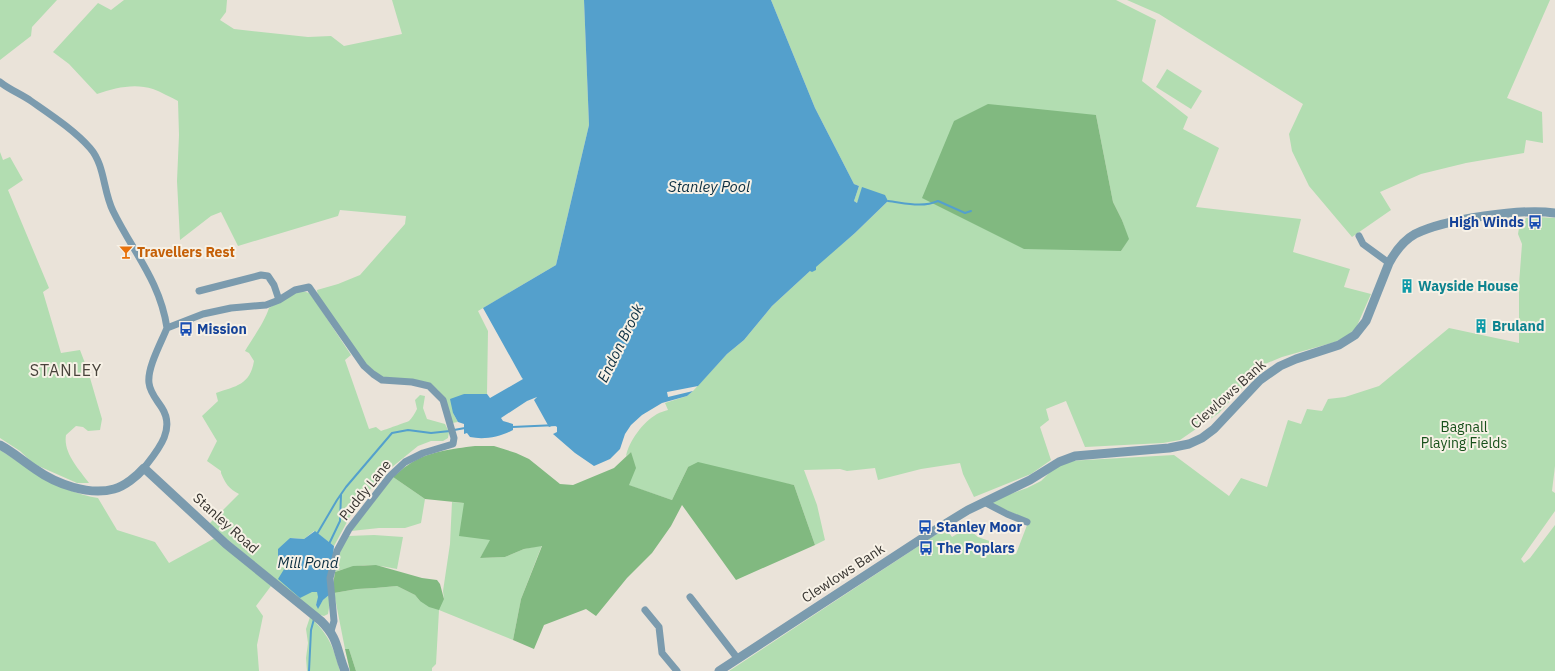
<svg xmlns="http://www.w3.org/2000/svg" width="1555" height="671" viewBox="0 0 1555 671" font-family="'IBM Plex Sans',sans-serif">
	<rect width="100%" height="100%" fill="#eae3d9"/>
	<!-- green -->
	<path fill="#b2ddb1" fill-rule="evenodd" d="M 0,0 L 57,0 L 32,27 L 31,36 L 0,60 Z
		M 124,0 L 227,0 L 226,12 L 220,20 L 234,29 L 308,37 L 331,36 L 344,46 L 402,34 L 392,0 L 584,0 L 589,125 L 556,265 L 478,311 L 488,331 L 487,394 L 464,394 L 453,413 L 458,422 L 452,423 L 446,403 L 438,390 L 428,383 L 382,377 L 363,362 L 318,296 L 317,290 L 338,284 L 360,275 L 405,224 L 406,216 L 340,210 L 338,216 L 238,246 L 221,212 L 211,216 L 180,240 L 177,181 L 179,135 L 178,101 C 170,97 161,92 153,89 C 134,83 115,88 97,94 L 69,64 L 53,52 L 98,3 L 111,10 Z
		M 771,0 L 1116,0 L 1156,20 L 1142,81 L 1188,117 L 1183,129 L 1219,148 L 1196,207 L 1301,219 L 1293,252 L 1350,269 L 1344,287 L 1371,294 L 1356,328 L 1347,336 L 1335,342 L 1282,357 L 1265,364 L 1252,377 L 1219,413 L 1180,440 L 1163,443 L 1085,447 L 1066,401 L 1046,409 L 1049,420 L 1040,427 L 1051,460 L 1031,474 L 974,497 L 963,474 L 960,463 L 921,469 L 878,480 L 875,468 L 847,471 L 840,469 L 804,470 L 817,505 L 825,540 L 815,545 L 794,485 L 688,467 L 672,500 L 628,485 L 631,452 L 626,456 C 629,441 643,422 657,414 C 660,412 665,411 668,410 L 665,403 L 687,396 L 693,391 L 727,354 L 744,340 L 772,306 L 811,270 L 855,233 L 888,201 L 863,188 L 857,203 L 854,201 L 859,186 L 854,184 L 815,108 ZM 1096,115 L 1113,202 L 1122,220 L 1128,239 L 1121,251 L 923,198 L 935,169 Z
		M 1127,0 L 1550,0 L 1507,98 L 1542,112 L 1543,143 L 1526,140 L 1524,153 L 1466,163 L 1421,174 L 1380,192 L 1391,210 L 1352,237 L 1309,186 L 1292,151 L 1289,134 L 1303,104 L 1159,14 Z
		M 1167,69 L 1202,91 L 1191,109 L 1156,87 Z
		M 0,152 L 3,160 L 10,157 L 23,180 L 8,190 L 49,288 L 43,292 L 61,353 L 80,350 L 88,371 L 102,419 L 100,430 L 88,431 L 83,427 L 76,426 L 66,435 C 63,453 79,469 89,483 L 77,483 L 34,464 L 20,451 L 0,438 Z
		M 1537,217 L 1555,218 L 1555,466 L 1552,491 L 1555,493 L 1555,511 L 1521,559 L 1524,563 L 1530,558 L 1555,525 L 1555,671 L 729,671 L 946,528 L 952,537 L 967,528 L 978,537 L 998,544 L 1016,554 L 1029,520 L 990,503 L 999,498 L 1027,488 L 1041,481 L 1051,471 L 1068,461 L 1174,455 L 1229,496 L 1241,478 L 1267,487 L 1288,420 L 1301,424 L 1307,409 L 1322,411 L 1328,399 L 1345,397 L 1379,386 L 1449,328 L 1519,343 L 1519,284 L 1522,244 L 1518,234 L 1519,228 L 1526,218 Z
		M 303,291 L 309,293 L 316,302 L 351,355 L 345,360 L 369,429 L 376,427 L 381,431 C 384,430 407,422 409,421 C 412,418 415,413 417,409 L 415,400 L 420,395 L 425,396 L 423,408 L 427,419 L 445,424 L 449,432 L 448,438 L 443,441 L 431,441 L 418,446 L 381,476 L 353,511 L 334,546 L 314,531 L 304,539 L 290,538 L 278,557 L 312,591 L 317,592 L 319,596 L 316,605 L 318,608 L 323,600 L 329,595 L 329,608 L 328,614 L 324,616 L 317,614 L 209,524 L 239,494 C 229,489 225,483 221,473 L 221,471 L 207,461 L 217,441 L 202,416 L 218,401 L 216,393 C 236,386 250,385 254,361 L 249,353 L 245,351 C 253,338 265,321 269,308 L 297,292 Z
		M 0,450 C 31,470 60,492 98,498 L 117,530 L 155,542 L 169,563 L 215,538 L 271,586 L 256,606 L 263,616 L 257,645 L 259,671 L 0,671 Z
		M 393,477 L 425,499 L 421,523 L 405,528 L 379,528 L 351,531 Z
		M 452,502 L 464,503 L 491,540 L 480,558 L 505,557 L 524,549 L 542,545 L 521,599 L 513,640 L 439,610 L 436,664 L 432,668 L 432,671 L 356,671 L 349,649 L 345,649 L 334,593 L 357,589 L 375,588 L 397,586 L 415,595 L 420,601 L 444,599 L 443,591 L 450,544 Z
		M 374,535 L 403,537 L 397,569 C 372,564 360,563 335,572 L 341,549 L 348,536 Z
		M 310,617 C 329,635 333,646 340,671 L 307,671 L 306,658 L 308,643 L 306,629 Z"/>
	<!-- forest -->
	<path fill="#81b980" d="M 988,104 L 1096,115 L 1113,202 L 1122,220 L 1129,239 L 1121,251 L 1024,249 L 922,198 L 954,121 Z
		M 475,446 L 494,446 L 516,453 L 529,459 L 560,484 L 573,485 L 614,468 L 631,452 L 636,468 L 629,485 L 672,500 L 688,467 L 698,462 L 794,485 L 815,545 L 736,580 L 682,505 L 671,526 L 652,553 L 627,578 L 596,616 L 586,609 L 544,625 L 534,649 L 513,640 L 521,599 L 542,546 L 524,549 L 505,557 L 480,558 L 490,540 L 459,536 L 464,503 L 425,499 L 393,477 C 398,473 403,468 408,465 C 428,451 452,449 475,446 Z
		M 376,565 L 422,578 L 437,580 L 440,584 L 444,599 L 439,610 L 429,607 L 420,601 L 415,595 L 397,586 L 375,588 L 357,589 L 334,593 L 333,585 L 335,572 L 353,566 Z
		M 345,649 L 349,649 L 356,671 L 350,671 Z"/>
	<!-- water -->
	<path fill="#54a0cc" d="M 584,0 L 771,0 L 815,108 L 854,184 L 859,186 L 854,201 L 857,203 L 862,187 L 885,195 L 888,201 L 855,233 L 816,267 L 816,270 L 812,272 L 810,271 L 772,306 L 744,340 L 727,354 L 698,386 L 667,392 L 668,397 L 693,391 L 687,396 L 662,403 L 642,415 L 631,425 L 625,434 L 620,449 L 610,459 L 594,466 L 575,453 L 553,434 L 557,432 L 557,427 L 554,425 L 549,427 L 534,400 L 537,397 L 527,401 L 501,418 L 503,421 L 513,424 L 513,430 C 500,437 484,440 470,437 L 467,433 L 464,434 L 464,424 L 458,422 L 453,413 L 450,399 L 464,394 L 487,394 L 490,398 L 523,379 L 522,378 L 483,308 L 556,265 L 589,125 Z
		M 315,531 L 334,546 L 329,595 L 323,600 L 318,609 L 316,605 L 318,597 L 317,592 L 312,592 L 300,598 L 278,579 L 286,566 L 278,557 L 278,549 L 290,538 L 304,539 Z"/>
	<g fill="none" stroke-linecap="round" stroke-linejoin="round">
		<!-- stream -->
		<path stroke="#54a0cc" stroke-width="2" d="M 888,201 C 905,203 922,208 938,201 L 965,213 L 971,211
			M 512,427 L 557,425
			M 454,430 L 465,428
			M 317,534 L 337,500 L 346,487 L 392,433 L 408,430 L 431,433 L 450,431
			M 329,544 L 340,521 L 341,495
			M 309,671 L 311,630 L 314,619"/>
		<!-- minor -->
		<path stroke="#7b9bae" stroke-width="7" d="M 0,82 C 10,90 21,94 31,101 C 51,115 74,130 90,148 C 105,165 103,191 113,211 C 133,252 160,281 167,328
			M 1359,236 L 1363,244 L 1389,263
			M 199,291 L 261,275 L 268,276 L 274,285 L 279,300
			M 167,328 L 203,314 L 231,308 L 266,305 L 279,300 L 295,290 L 309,287 L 364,366 L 373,374 L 382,380 L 412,382 L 429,386 L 443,400 L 454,438 L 453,444 L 423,453 L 405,462 L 390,476 L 349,529 L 337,551 L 330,578 L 334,621 L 331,631
			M 144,468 C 157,451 176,430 162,408 C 157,400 150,393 149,383 C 147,368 161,343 167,328
			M 984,502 L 1007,514 L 1027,522
			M 690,597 L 738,659
			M 645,610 L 659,627 L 662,653 L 677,671"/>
		<!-- tertiary -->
		<path stroke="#7b9bae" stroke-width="9" d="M 0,445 C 13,452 23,461 35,469 C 56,484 89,496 114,489 C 125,486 137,476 144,468 L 226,544 L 321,621 C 339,639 336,649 345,671
			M 719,671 L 932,532 L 968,510 L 1030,480 L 1059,462 L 1075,456 L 1169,448 L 1189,444 L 1202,438 L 1214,429 L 1260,380 L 1280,366 L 1296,359 L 1339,345 L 1355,335 L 1366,321 L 1389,263 C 1395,252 1404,240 1415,234 C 1445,219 1523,208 1555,213"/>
	</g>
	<!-- icons -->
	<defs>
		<symbol id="bus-bare" viewBox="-9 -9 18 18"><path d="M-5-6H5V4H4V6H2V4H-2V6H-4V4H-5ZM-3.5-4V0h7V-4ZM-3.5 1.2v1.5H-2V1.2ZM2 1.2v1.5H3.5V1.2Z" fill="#1a4fb4" stroke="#f7f1e6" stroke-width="2.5" paint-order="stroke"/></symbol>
		<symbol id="bar-bare" viewBox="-9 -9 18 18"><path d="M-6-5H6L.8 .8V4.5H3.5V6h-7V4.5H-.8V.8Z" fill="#e8710a" stroke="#f7f1e6" stroke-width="2.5" paint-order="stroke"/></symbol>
		<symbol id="building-bare" viewBox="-9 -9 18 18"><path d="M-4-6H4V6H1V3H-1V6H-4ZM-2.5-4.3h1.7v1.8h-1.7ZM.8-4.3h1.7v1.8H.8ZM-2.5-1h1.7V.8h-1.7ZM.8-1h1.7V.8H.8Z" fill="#0f9aa8" stroke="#f7f1e6" stroke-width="2.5" paint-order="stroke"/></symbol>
	</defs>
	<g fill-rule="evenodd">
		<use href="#bus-bare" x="1525" y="212" width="20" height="20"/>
		<use href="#bar-bare" x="116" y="242" width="20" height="20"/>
		<use href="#building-bare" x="1397" y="276" width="20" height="20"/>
		<use href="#building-bare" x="1471" y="316" width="20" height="20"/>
		<use href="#bus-bare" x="176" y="319" width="20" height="20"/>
		<use href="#bus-bare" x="915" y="517" width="20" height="20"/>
		<use href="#bus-bare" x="916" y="538" width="20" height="20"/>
	</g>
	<g text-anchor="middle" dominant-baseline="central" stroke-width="4" stroke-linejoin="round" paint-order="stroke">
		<!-- transit labels -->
		<g font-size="14" font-weight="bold" fill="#164399" stroke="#f7f1e6" text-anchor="start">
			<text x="1524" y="222" text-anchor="end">High Winds</text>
			<text x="197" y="329">Mission</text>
			<text x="936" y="527">Stanley Moor</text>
			<text x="937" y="548">The Poplars</text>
		</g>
		<!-- food labels -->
		<g font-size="14" font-weight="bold" fill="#c56008" stroke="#f7f1e6" text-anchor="start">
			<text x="137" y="252">Travellers Rest</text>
		</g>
		<!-- culture labels -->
		<g font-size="14" font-weight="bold" fill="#0d838f" stroke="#f7f1e6" text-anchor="start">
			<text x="1418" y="286">Wayside House</text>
			<text x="1492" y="326">Bruland</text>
		</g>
		<!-- street labels -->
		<g font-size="14" fill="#383531" stroke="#f7f1e6">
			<text transform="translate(1228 394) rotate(-42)">Clewlows Bank</text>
			<text transform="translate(365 490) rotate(-51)">Puddy Lane</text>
			<text transform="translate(226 523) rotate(42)">Stanley Road</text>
			<text transform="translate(843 573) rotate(-33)">Clewlows Bank</text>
		</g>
		<!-- park labels -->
		<g font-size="14" fill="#17501a" stroke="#f7f1e6">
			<text x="1464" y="427">Bagnall<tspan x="1464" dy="16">Playing Fields</tspan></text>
		</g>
		<!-- water labels -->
		<g font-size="15" font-style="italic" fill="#0b2e41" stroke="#f7f1e6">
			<text x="709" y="186">Stanley Pool</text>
			<text transform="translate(620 343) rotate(-64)">Endon Brook</text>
			<text x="308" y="562">Mill Pond</text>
		</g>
		<!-- quarter labels -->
		<g font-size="16" letter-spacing="1" fill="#48433b" stroke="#f7f1e6">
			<text x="66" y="370">STANLEY</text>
		</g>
	</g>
</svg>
